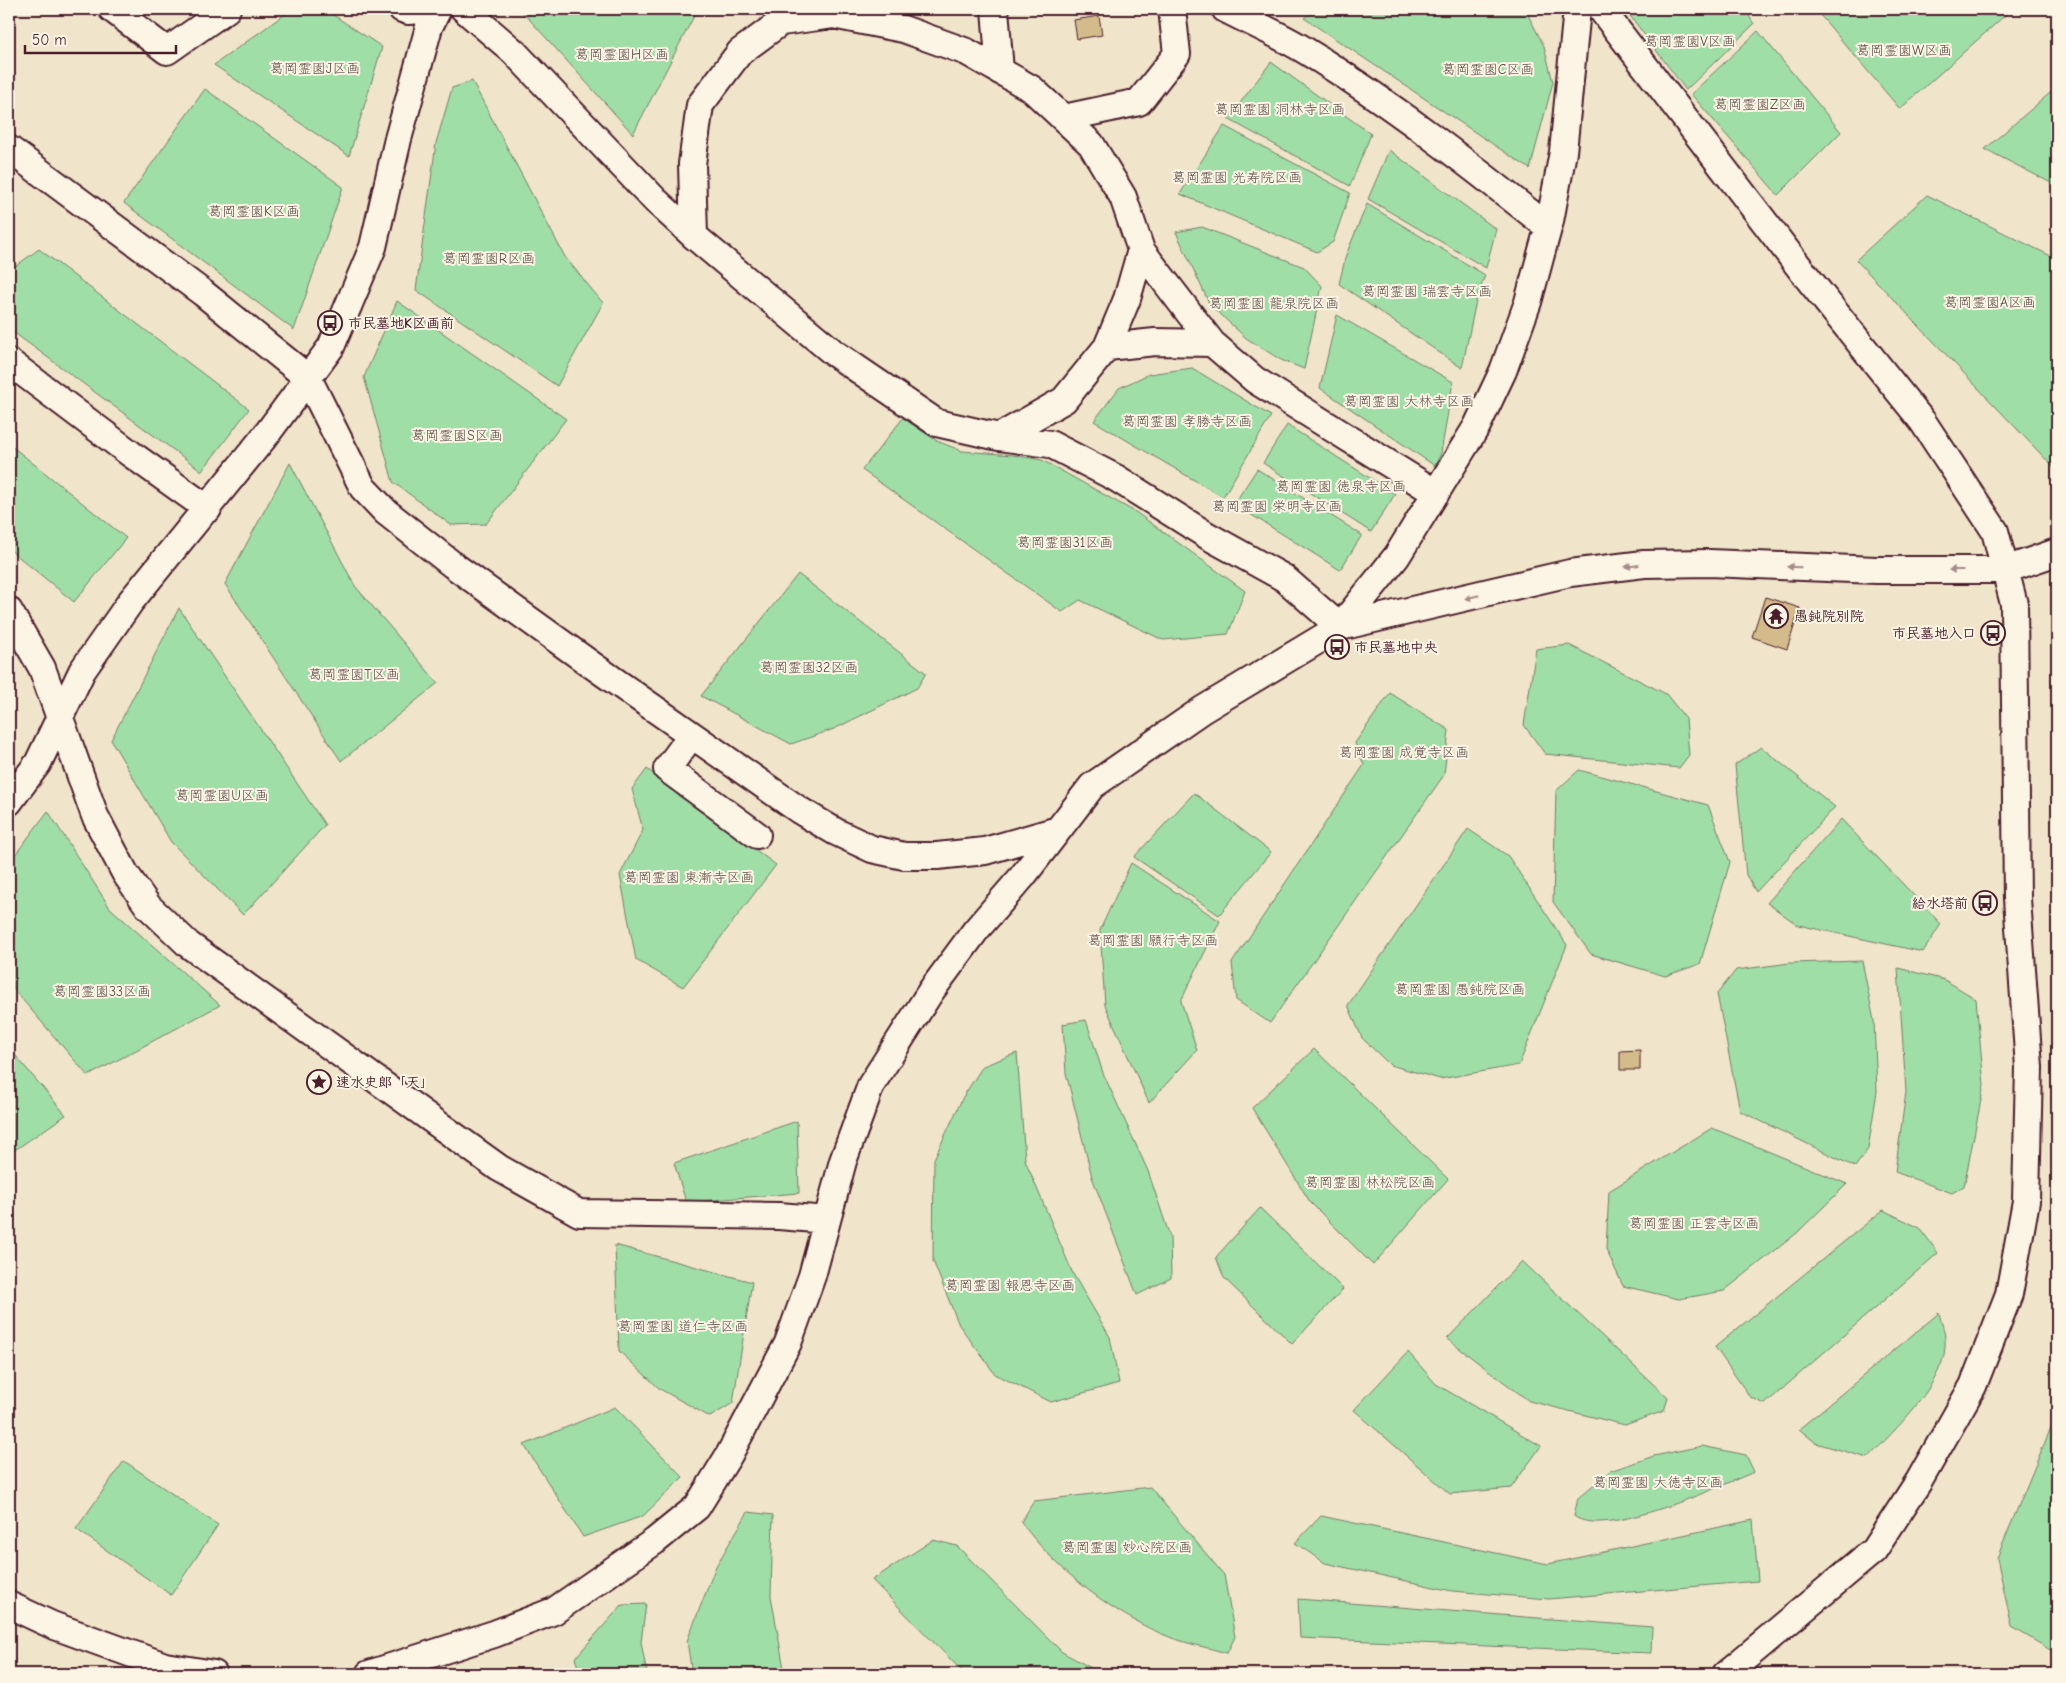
<svg xmlns="http://www.w3.org/2000/svg" width="2066" height="1683" viewBox="0 0 2066 1683" font-family="'Comic Neue','Klee One',sans-serif">
	<rect width="100%" height="100%" fill="#f0e4ca"/>
	<filter id="ink" filterUnits="userSpaceOnUse"><feTurbulence type="fractalNoise" baseFrequency=".02" numOctaves="2"/><feDisplacementMap in="SourceGraphic" scale="10" xChannelSelector="R" yChannelSelector="G"/><feConvolveMatrix kernelMatrix="1 2 1 2 8 2 1 2 1" color-interpolation-filters="sRGB"/></filter>
	<g filter="url(#ink)">
		<!-- green -->
		<path fill="#9fdea7" stroke="#747e69" d="M 292,9 L 324,9 L 382,47 L 349,156 L 214,65 Z
			M 520,9 L 690,9 L 695,14 L 633,134 Z
			M 1317,9 L 1525,9 L 1544,46 L 1553,82 L 1530,169 L 1304,18 Z
			M 1625,9 L 1745,9 L 1754,24 L 1686,90 Z
			M 1815,9 L 2012,9 L 1900,109 Z
			M 1758,31 L 1841,132 L 1778,195 L 1691,94 Z
			M 1271,62 L 1371,134 L 1350,186 L 1228,119 Z
			M 472,81 L 565,257 L 603,303 L 557,386 L 416,290 L 436,143 L 452,88 Z
			M 2057,87 L 2057,186 L 1985,149 Z
			M 205,89 L 343,187 L 294,330 L 124,203 Z
			M 1224,126 L 1350,193 L 1333,242 L 1317,252 L 1180,194 Z
			M 1389,150 L 1496,229 L 1486,268 L 1368,199 Z
			M 1927,195 L 2057,259 L 2057,471 L 1856,260 Z
			M 1367,204 L 1485,275 L 1476,301 L 1462,368 L 1339,284 L 1346,255 Z
			M 1202,227 L 1304,267 L 1322,286 L 1304,369 L 1281,360 L 1246,338 L 1210,305 L 1176,232 Z
			M 39,249 L 249,409 L 202,471 L 9,329 L 9,271 Z
			M 397,301 L 566,419 L 486,524 L 451,525 L 393,482 L 364,377 Z
			M 1337,315 L 1453,382 L 1441,453 L 1435,466 L 1320,388 Z
			M 1192,368 L 1271,416 L 1223,497 L 1094,421 L 1119,388 L 1149,374 Z
			M 903,418 L 937,441 L 962,451 L 1013,455 L 1042,460 L 1137,513 L 1245,591 L 1228,634 L 1163,640 L 1080,600 L 1062,612 L 862,470 Z
			M 1287,425 L 1395,494 L 1371,532 L 1263,463 Z
			M 9,444 L 126,538 L 74,602 L 9,549 Z
			M 290,463 L 355,586 L 438,683 L 341,761 L 225,584 Z
			M 1257,469 L 1362,535 L 1340,570 L 1234,504 Z
			M 798,574 L 926,673 L 917,688 L 834,729 L 791,744 L 701,696 Z
			M 179,608 L 325,825 L 243,915 L 171,842 L 111,740 Z
			M 1569,645 L 1666,694 L 1686,719 L 1689,755 L 1679,768 L 1545,754 L 1524,725 L 1536,649 Z
			M 1390,693 L 1449,730 L 1444,775 L 1270,1023 L 1236,1000 L 1232,963 L 1364,765 L 1355,743 Z
			M 1761,747 L 1835,807 L 1756,892 L 1746,875 L 1735,765 Z
			M 647,769 L 776,865 L 683,987 L 636,960 L 620,875 L 643,830 L 632,789 Z
			M 1579,770 L 1708,805 L 1730,862 L 1700,964 L 1665,976 L 1591,954 L 1553,902 L 1556,791 Z
			M 1194,793 L 1271,852 L 1219,915 L 1134,857 Z
			M 48,811 L 110,908 L 220,1005 L 88,1076 L 9,984 L 9,863 Z
			M 1841,819 L 1941,924 L 1923,952 L 1798,925 L 1767,903 Z
			M 1468,829 L 1508,856 L 1567,945 L 1519,1065 L 1440,1079 L 1390,1065 L 1362,1038 L 1348,1005 Z
			M 1131,863 L 1220,921 L 1181,1001 L 1197,1050 L 1149,1103 L 1105,1005 L 1100,930 Z
			M 1862,961 L 1874,1021 L 1877,1091 L 1868,1149 L 1855,1167 L 1740,1111 L 1717,994 L 1736,970 L 1790,963 Z
			M 1898,968 L 1945,980 L 1976,999 L 1984,1085 L 1964,1186 L 1952,1193 L 1895,1172 L 1906,1092 Z
			M 1086,1020 L 1103,1073 L 1148,1171 L 1170,1237 L 1171,1278 L 1137,1295 L 1092,1177 L 1066,1073 L 1063,1024 Z
			M 9,1048 L 66,1115 L 9,1154 Z
			M 1314,1049 L 1448,1179 L 1373,1265 L 1310,1202 L 1252,1108 Z
			M 1017,1053 L 1025,1160 L 1073,1274 L 1110,1337 L 1119,1383 L 1051,1402 L 995,1374 L 959,1325 L 933,1261 L 934,1159 L 963,1097 L 983,1066 Z
			M 797,1121 L 799,1193 L 686,1202 L 674,1163 Z
			M 1712,1128 L 1847,1184 L 1797,1233 L 1724,1291 L 1679,1299 L 1623,1286 L 1606,1249 L 1609,1191 Z
			M 1260,1208 L 1343,1289 L 1292,1344 L 1224,1278 L 1216,1257 Z
			M 1883,1210 L 1920,1228 L 1938,1253 L 1765,1404 L 1750,1397 L 1715,1347 Z
			M 615,1245 L 752,1282 L 733,1403 L 710,1417 L 660,1389 L 619,1351 Z
			M 1522,1261 L 1668,1398 L 1664,1411 L 1625,1425 L 1529,1401 L 1447,1339 Z
			M 1939,1313 C 1941,1322 1945,1331 1945,1340 C 1949,1379 1894,1431 1868,1458 L 1816,1443 L 1799,1429 Z
			M 1408,1352 L 1436,1384 L 1541,1446 L 1511,1488 L 1450,1494 L 1354,1410 Z
			M 615,1407 L 683,1477 L 643,1516 L 583,1537 L 524,1445 Z
			M 2057,1413 L 2057,1654 L 2012,1627 L 1997,1558 Z
			M 1702,1446 L 1746,1455 L 1754,1472 C 1720,1486 1603,1540 1574,1516 L 1578,1498 L 1610,1471 L 1654,1456 Z
			M 124,1461 L 218,1525 L 171,1595 L 76,1529 Z
			M 1150,1487 L 1224,1575 L 1235,1637 L 1227,1653 C 1209,1648 1189,1644 1172,1638 C 1116,1617 1056,1570 1021,1522 L 1034,1501 Z
			M 748,1512 L 773,1515 L 771,1596 L 785,1674 L 692,1674 L 687,1641 L 716,1566 Z
			M 1321,1516 L 1548,1564 L 1753,1520 L 1758,1581 L 1549,1599 L 1452,1591 L 1325,1563 L 1295,1543 Z
			M 933,1540 L 957,1546 L 1062,1652 L 1102,1674 L 965,1674 L 872,1580 Z
			M 1298,1599 L 1652,1627 L 1651,1653 L 1300,1638 Z
			M 646,1604 L 641,1642 L 647,1674 L 580,1674 L 575,1658 L 622,1605 Z"/>
		<!-- building -->
		<path fill="#d4bb8b" stroke="#4a1f2b" d="M 1099,16 L 1102,35 L 1077,39 L 1074,20 Z
			M 1765,597 L 1800,608 L 1787,649 L 1752,637 Z
			M 1640,1050 L 1640,1070 L 1620,1070 L 1620,1051 Z"/>
		<g fill="none" stroke-linecap="round" stroke-linejoin="round">
			<defs>
				<path id="minor" d="M 112,9 L 167,51 L 227,9
					M 402,9 L 408,11 L 438,9
					M 464,9 L 514,52 L 655,200 L 694,236 L 834,353 L 937,423 L 999,437 L 1050,444 L 1116,478 L 1208,536 L 1284,578 L 1340,627 L 1397,556 L 1477,426 L 1503,371 L 1528,302 L 1550,221 L 1563,152 L 1577,9
					M 995,9 L 1000,71
					M 1225,9 C 1252,23 1280,35 1306,51 C 1391,103 1470,165 1548,227
					M 1601,9 L 1803,272 L 1923,422 L 1995,531 L 2014,604 L 2017,899 L 2029,1067 L 2026,1201 L 2009,1294 L 1973,1386 L 1919,1481 L 1874,1550 L 1726,1674
					M 1064,118 L 1139,102 L 1177,54 L 1172,9
					M 9,149 L 203,293 L 308,378 L 363,488 L 386,512 L 453,565 L 592,665 L 799,810 L 836,832 L 872,849 L 904,856 L 937,856 L 985,851 L 1058,830
					M 694,236 L 692,164 L 700,105 L 740,52 L 781,22 L 833,15 L 903,29 L 967,52 L 1032,89 L 1091,144 L 1123,197 L 1141,250 L 1127,299 L 1107,347 L 1064,400 L 999,437
					M 1141,250 L 1212,343 L 1255,380 L 1436,493
					M 1107,347 L 1155,342 L 1212,343
					M 9,362 L 131,454 L 208,509
					M 9,611 L 42,668 L 95,816 L 125,873 L 148,906 L 189,945 L 499,1168 L 579,1213 L 779,1216 L 827,1220
					M 691,736 L 667,769 L 757,835
					M 9,802 L 38,763 L 82,671 L 131,601 L 266,435 L 331,347 L 373,247 L 398,139 L 429,27 L 438,9
					M 9,1605 L 52,1625 L 165,1666 L 214,1674
					M 369,1674 L 494,1634 L 554,1611 L 655,1541 L 697,1507 L 729,1455 L 788,1343 L 812,1276 L 843,1161 L 871,1085 L 931,991 L 976,930 L 1022,877 L 1092,786 L 1202,710 L 1340,627 L 1570,573 L 1644,564 L 1710,563 L 1876,570 L 2005,570 L 2057,552"/>
			</defs>
			<!-- minor casing -->
			<use href="#minor" stroke="#4a1f2b" stroke-width="30"/>
			<!-- minor -->
			<use href="#minor" stroke="#fcf5e5" stroke-width="26"/>
		</g>
		<!-- one-way arrows -->
		<defs><path id="oneway-solid" d="M-6-.8H1V-3.2L6.5 0L1 3.2V.8H-6Z" transform="scale(1.25)"/></defs>
		<g fill="#a38a88">
			<use href="#oneway-solid" transform="translate(1632 566) rotate(173)"/>
			<use href="#oneway-solid" transform="translate(1794 567) rotate(-178)"/>
			<use href="#oneway-solid" transform="translate(1956 570) rotate(180)"/>
			<use href="#oneway-solid" transform="translate(1472 597) rotate(167)"/>
		</g>
	</g>
	<!-- icons -->
	<defs>
		<symbol id="bus-ring" viewBox="-11 -11 22 22"><circle r="9.5" fill="#fcf5e5" stroke="#4a1f2b" stroke-width="1.5"/><path d="M-5-6H5V4H4V6H2V4H-2V6H-4V4H-5ZM-3.5-4V0h7V-4ZM-3.5 1.2v1.5H-2V1.2ZM2 1.2v1.5H3.5V1.2Z" fill="#4a1f2b"/></symbol>
		<symbol id="temple-ring" viewBox="-11 -11 22 22"><circle r="9.5" fill="#fcf5e5" stroke="#4a1f2b" stroke-width="1.5"/><path d="M0-6L5-2H3V0L6.5 2.5H4V6H1.5V3h-3V6H-4V2.5H-6.5L-3 0V-2H-5Z" fill="#4a1f2b"/></symbol>
		<symbol id="sight-ring" viewBox="-11 -11 22 22"><circle r="9.5" fill="#fcf5e5" stroke="#4a1f2b" stroke-width="1.5"/><path d="M0-6L1.8-2.2L6-1.7L2.9 1.2L3.7 5.4L0 3.3L-3.7 5.4L-2.9 1.2L-6-1.7L-1.8-2.2Z" fill="#4a1f2b"/></symbol>
	</defs>
	<g fill-rule="evenodd">
		<use href="#bus-ring" x="316" y="309" width="28" height="28"/>
		<use href="#temple-ring" x="1762" y="602" width="28" height="28"/>
		<use href="#bus-ring" x="1979" y="619" width="28" height="28"/>
		<use href="#bus-ring" x="1323" y="633" width="28" height="28"/>
		<use href="#bus-ring" x="1971" y="889" width="28" height="28"/>
		<use href="#sight-ring" x="305" y="1068" width="28" height="28"/>
	</g>
	<g text-anchor="middle" dominant-baseline="central" stroke-width="4" stroke-linejoin="round" paint-order="stroke">
		<!-- park labels -->
		<g font-size="14" fill="#5f4f4a" stroke="#fcf5e5">
			<text x="1690" y="41">葛岡霊園V区画</text>
			<text x="1904" y="50">葛岡霊園W区画</text>
			<text x="622" y="54">葛岡霊園H区画</text>
			<text x="315" y="68">葛岡霊園J区画</text>
			<text x="1488" y="69">葛岡霊園C区画</text>
			<text x="1760" y="104">葛岡霊園Z区画</text>
			<text x="1280" y="109">葛岡霊園 洞林寺区画</text>
			<text x="1237" y="177">葛岡霊園 光寿院区画</text>
			<text x="254" y="211">葛岡霊園K区画</text>
			<text x="489" y="258">葛岡霊園R区画</text>
			<text x="1427" y="291">葛岡霊園 瑞雲寺区画</text>
			<text x="1990" y="302">葛岡霊園A区画</text>
			<text x="1274" y="303">葛岡霊園 龍泉院区画</text>
			<text x="1409" y="401">葛岡霊園 大林寺区画</text>
			<text x="1187" y="421">葛岡霊園 孝勝寺区画</text>
			<text x="457" y="435">葛岡霊園S区画</text>
			<text x="1341" y="486">葛岡霊園 徳泉寺区画</text>
			<text x="1277" y="506">葛岡霊園 栄明寺区画</text>
			<text x="1065" y="542">葛岡霊園31区画</text>
			<text x="809" y="667">葛岡霊園32区画</text>
			<text x="354" y="674">葛岡霊園T区画</text>
			<text x="1404" y="752">葛岡霊園 成覚寺区画</text>
			<text x="222" y="795">葛岡霊園U区画</text>
			<text x="689" y="877">葛岡霊園 東漸寺区画</text>
			<text x="1153" y="940">葛岡霊園 願行寺区画</text>
			<text x="1460" y="989">葛岡霊園 愚鈍院区画</text>
			<text x="102" y="991">葛岡霊園33区画</text>
			<text x="1370" y="1182">葛岡霊園 林松院区画</text>
			<text x="1694" y="1223">葛岡霊園 正雲寺区画</text>
			<text x="1010" y="1285">葛岡霊園 報恩寺区画</text>
			<text x="683" y="1326">葛岡霊園 道仁寺区画</text>
			<text x="1658" y="1482">葛岡霊園 大徳寺区画</text>
			<text x="1127" y="1547">葛岡霊園 妙心院区画</text>
		</g>
		<!-- poi labels -->
		<g font-size="14" font-weight="bold" fill="#4a1f2b" stroke="#fcf5e5" text-anchor="start">
			<text x="348" y="323">市民墓地K区画前</text>
			<text x="1794" y="616">愚鈍院別院</text>
			<text x="1976" y="633" text-anchor="end">市民墓地入口</text>
			<text x="1354" y="647">市民墓地中央</text>
			<text x="1968" y="903" text-anchor="end">給水塔前</text>
			<text x="336" y="1082">速水史郎「天」</text>
		</g>
	</g>
	<!-- margin -->
	<rect width="2066" height="1683" fill="none" stroke="#fcf5e5" stroke-width="30"/>
	<rect x="15" y="15" width="2036" height="1653" fill="none" stroke="#4a1f2b" stroke-width="2" filter="url(#ink)"/>
	<!-- scale -->
	<path d="M25 45v8h151v-8" fill="none" stroke="#4a1f2b" stroke-width="2.5"/>
	<text x="32" y="45" font-size="15" fill="#4a1f2b" stroke="#fcf5e5" stroke-width="4" paint-order="stroke">50 m</text>
</svg>
